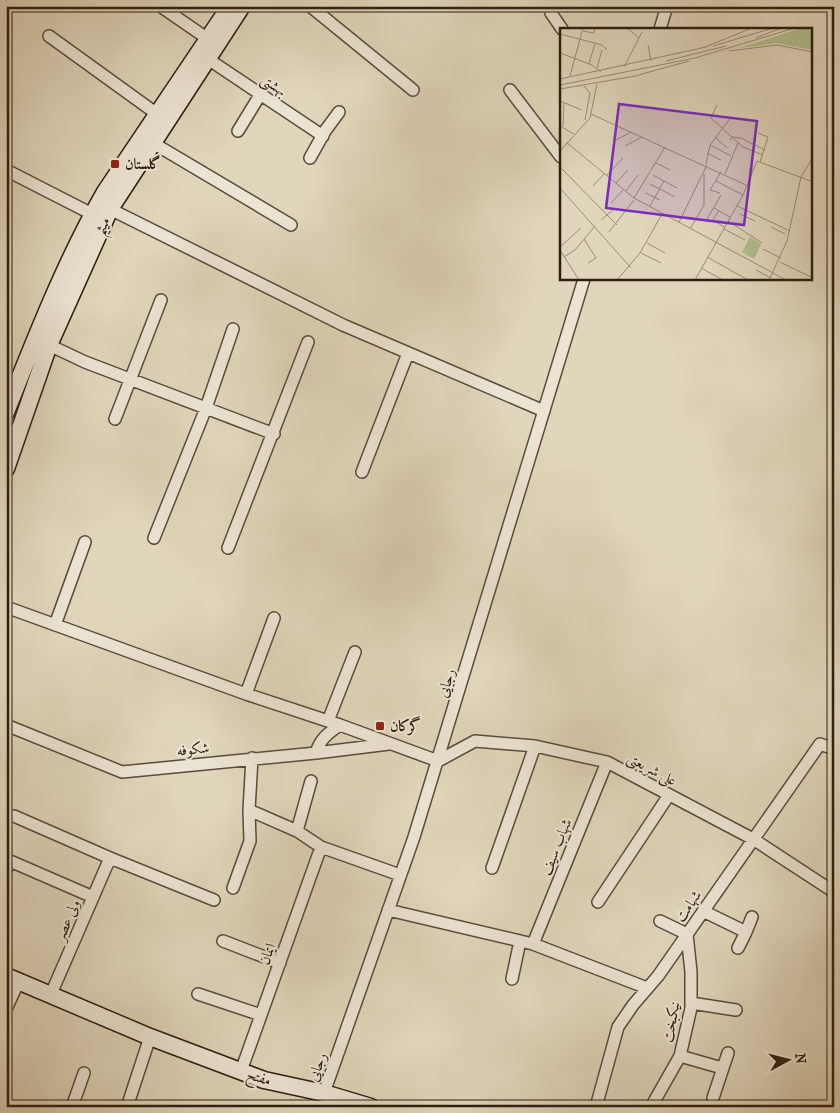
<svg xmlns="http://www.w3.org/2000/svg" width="840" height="1113" viewBox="0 0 840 1113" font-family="'IM FELL French Canon',Amiri,serif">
	<rect width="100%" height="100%" fill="#e0d6bb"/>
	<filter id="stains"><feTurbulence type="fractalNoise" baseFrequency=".004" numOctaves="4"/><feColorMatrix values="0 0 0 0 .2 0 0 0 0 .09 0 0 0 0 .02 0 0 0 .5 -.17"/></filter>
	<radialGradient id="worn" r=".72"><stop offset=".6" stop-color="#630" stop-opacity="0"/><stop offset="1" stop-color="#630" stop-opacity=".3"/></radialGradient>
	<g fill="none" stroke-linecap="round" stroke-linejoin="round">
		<defs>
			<path id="street" d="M 160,6 L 208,39
				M 310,6 L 413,90
				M 551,13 L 562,29
				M 660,29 L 667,6
				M 49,36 L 157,114
				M 208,59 L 323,136
				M 510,90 L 561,157
				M 238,131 L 260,95
				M 153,143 L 291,225
				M 310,158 L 325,131 L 339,112
				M 6,170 L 92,214
				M 110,209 L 343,325 L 544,411
				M 49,345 L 85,362 L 274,434
				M 115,419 L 161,300
				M 362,472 L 408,353
				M 154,538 L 206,408 L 233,329
				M 228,548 L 308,342
				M 6,607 L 246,694 L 340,725 L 438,761
				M 55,625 L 85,542
				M 246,694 L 274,618
				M 328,721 L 355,652
				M 6,725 L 122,772 L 316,753 L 389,744
				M 316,753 C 320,739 328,733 340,725
				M 438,761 L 475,741 L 535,746 L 607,762 L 753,839 L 834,892
				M 249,810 L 252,758
				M 14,816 L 110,858 L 214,900
				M 297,831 L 311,781
				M 492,868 L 535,746
				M 6,870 L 10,861 L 93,897
				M 233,888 L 250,841 L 249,810 L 297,831 L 321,847 L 400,875
				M 598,902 L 669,795
				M 388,910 L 533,944 L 647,988
				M 703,911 L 746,932 L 752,917
				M 223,941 L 280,963
				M 533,944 L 607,762
				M 738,948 L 746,932
				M 512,979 L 520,941
				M 51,994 L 110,858
				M 198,994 L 261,1015
				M 691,1003 L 736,1010
				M 6,1009 L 19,981
				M 680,1056 L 722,1068
				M 241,1071 L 321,847
				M 324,1093 L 414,837 L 584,279
				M 713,1098 L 728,1053
				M 72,1107 L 84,1073
				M 127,1107 L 150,1037
				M 596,1107 L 618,1027 L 633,1005 L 658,976 L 820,744 L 834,749
				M 651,1107 L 680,1056 L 691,1008 L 691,972 L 687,934 L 660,921"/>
			<path id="secondary" d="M 6,412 C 36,337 65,262 105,192 L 222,18
				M 6,469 L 49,345 L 110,209 L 242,6
				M 6,976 L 150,1037 L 264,1080 L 324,1093 L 371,1107"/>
		</defs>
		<!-- street casing -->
		<use href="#street" stroke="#5a4c3c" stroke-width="14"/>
		<!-- secondary casing -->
		<use href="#secondary" stroke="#2d1e11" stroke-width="19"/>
		<!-- street -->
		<use href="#street" stroke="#ebe4d3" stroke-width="11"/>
		<!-- secondary -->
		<use href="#secondary" stroke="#ebe4d3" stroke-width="16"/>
	</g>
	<!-- markers -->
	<g fill="#8f2418" stroke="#ebe4d3" stroke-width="2">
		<rect x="110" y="159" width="10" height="10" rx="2.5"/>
		<rect x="375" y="721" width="10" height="10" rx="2.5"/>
	</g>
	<g text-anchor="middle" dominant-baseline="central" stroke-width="4" stroke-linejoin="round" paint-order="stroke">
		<!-- street labels -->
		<g font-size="15" fill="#2d1e11" stroke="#ebe4d3">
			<text transform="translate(274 85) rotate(34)">بهشتی</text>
			<text transform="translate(102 226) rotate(-66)">میثم</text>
			<text transform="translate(446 683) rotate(-73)">رجایی</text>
			<text transform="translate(193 749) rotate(-6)">شکوفه</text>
			<text transform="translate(652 769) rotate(28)">علی شریعتی</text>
			<text transform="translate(556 847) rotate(-68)">شهاب سیف</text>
			<text transform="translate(688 906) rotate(-55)">شهامت</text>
			<text transform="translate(67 920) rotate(-67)">ولی عصر</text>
			<text transform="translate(267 954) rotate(-70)">ایمان</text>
			<text transform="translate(671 1022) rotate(-80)">نیکبخت</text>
			<text transform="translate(317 1067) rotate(-70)">رجایی</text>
			<text transform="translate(259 1077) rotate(17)">مفتح</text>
		</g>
		<!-- poi labels -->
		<g font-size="15" font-weight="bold" fill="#2d1e11" stroke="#ebe4d3" text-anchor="start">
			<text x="125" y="164">گلستان</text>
			<text x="390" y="726">گرکان</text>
		</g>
	</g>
	<!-- overview -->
	<g transform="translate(560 28)">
		<rect width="252" height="252" fill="#e0d6bb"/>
		<path d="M 190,209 L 201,216 L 194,231 L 182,224 Z" fill="#b2be90"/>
		<path d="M 241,0 L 252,0 L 252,22 L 217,15 L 180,20 Z" fill="#b2be90"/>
		<path fill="none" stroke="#988c77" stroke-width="1" d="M 67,0 L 79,10M 23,3 L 34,5 L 35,0M 0,6 L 42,17 L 47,22M 196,10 L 221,0M 88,17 L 91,33M 153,18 L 213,0M 145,19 L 192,0M 169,23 L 217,17 L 253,24M 0,25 L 32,37 L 41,44M 106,33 L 166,18M 29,35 L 35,16M 64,39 L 82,4M 37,40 L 42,22M 10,48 L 23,0M 0,51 L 146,19M 0,57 L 135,30 L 235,0M 24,58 L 30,65 L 25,92M 0,61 L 75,48 L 129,33M 0,73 L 22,82M 157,77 L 151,90 L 183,119 L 203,127M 31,86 L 186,157M 0,98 L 14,106M 3,98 L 4,74M 198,105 L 208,109 L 200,134M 155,109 L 167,120M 56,112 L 71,104M 170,112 L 172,109 L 181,110 L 205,122M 6,114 L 74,170 L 226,252M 150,117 L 171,128M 65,118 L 82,109M 0,123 L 30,90 L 37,56M 147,125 L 161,132M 96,135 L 110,142M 146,136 L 150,117 L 171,89M 0,139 L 57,197M 165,146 L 178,115M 47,147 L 63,130M 93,147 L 117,160M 156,153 L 183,167M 56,155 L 68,142M 90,156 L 115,169M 33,158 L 44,146M 0,160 L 71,240M 66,163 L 78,147M 86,165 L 100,172M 160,165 L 150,162 L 161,144M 74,170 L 105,119M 51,175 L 63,162M 90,178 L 104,153M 177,178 L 230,203M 154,180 L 170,189M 159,182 L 153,192 L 164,199M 180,186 L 195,193M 147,191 L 161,167M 41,192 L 54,181M 168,193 L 202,215M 119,194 L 147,137M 211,199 L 225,206M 130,201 L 144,177 L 144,146M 164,201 L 185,212M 49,204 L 74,172M 24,211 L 36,230 L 28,235M 87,215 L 105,225M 0,219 L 21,200M 203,221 L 221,230M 0,222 L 19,252M 81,225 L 101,235M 4,229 L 15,222 L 35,198M 147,229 L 188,252M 220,234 L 253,250M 141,240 L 163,252M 196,242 L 211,250M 57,252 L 80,225 L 102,186M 135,252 L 183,167 L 197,133 L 253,154M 209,252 L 227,213 L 241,149 L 253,129"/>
		<path fill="#7b2cbf" fill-opacity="0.15" stroke="#7b2cbf" stroke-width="2.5" d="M 59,76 L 197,93 L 184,197 L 46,180 Z"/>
		<rect width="252" height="252" fill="none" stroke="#2d1e11" stroke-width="2.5"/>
	</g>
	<!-- margin -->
	<rect width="840" height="1113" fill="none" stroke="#e0d6bb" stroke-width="25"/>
	<rect x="8" y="8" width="825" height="1098" fill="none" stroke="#2d1e11" stroke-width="2.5"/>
	<rect x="12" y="12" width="815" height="1088" fill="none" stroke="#2d1e11"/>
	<!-- north arrow -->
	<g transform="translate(788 1060) rotate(83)" stroke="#ebe4d3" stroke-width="4" paint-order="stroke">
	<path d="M0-4L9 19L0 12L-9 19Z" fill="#2d1e11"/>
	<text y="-8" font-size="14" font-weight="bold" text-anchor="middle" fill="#2d1e11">N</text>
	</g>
	<rect width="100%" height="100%" filter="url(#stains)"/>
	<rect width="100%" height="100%" fill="url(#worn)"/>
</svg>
